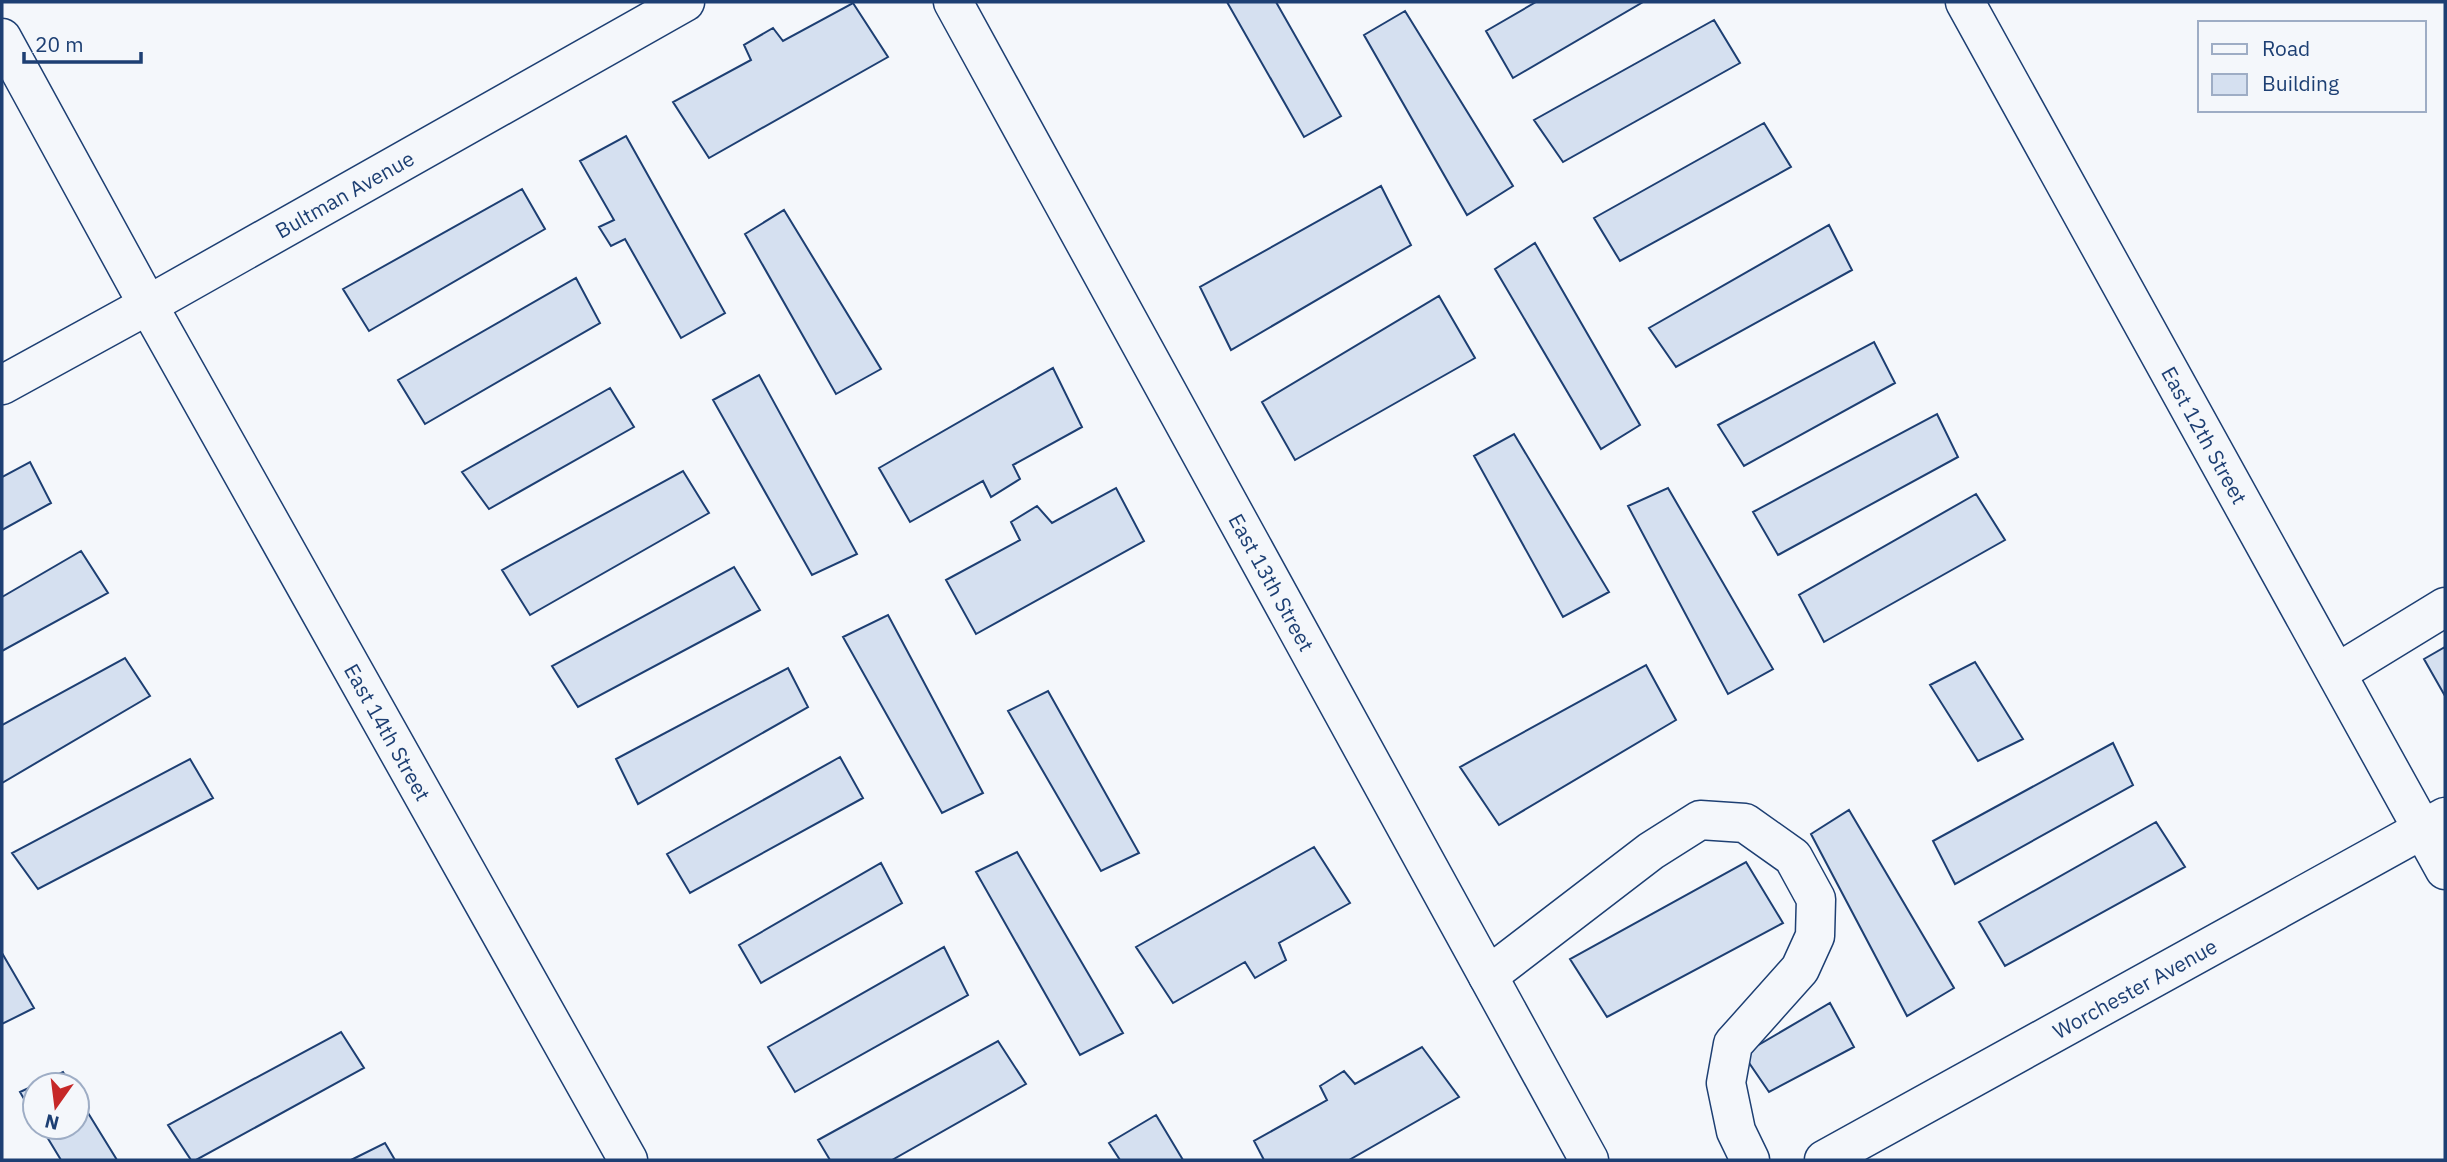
<svg xmlns="http://www.w3.org/2000/svg" width="2447" height="1162" viewBox="0 0 2447 1162" font-family="'IBM Plex Sans',sans-serif">
	<rect width="100%" height="100%" fill="#f4f7fb"/>
	<!-- building -->
	<path fill="#d5e0f0" stroke="#1d3f73" stroke-width="2" d="M 1227,2 L 1276,2 L 1341,116 L 1304,137 Z
		M 1536,2 L 1643,2 L 1513,78 L 1486,31 Z
		M 853,3 L 888,57 L 709,158 L 673,102 L 751,60 L 744,45 L 773,28 L 783,41 Z
		M 1405,11 L 1513,186 L 1467,215 L 1364,35 Z
		M 1714,20 L 1740,63 L 1563,162 L 1534,120 Z
		M 1764,123 L 1791,167 L 1620,261 L 1594,218 Z
		M 626,136 L 725,313 L 681,338 L 625,239 L 611,246 L 599,227 L 614,220 L 580,161 Z
		M 1381,186 L 1411,245 L 1231,350 L 1200,287 Z
		M 522,189 L 545,229 L 369,331 L 343,289 Z
		M 784,210 L 881,369 L 836,394 L 745,234 Z
		M 1829,225 L 1852,270 L 1676,367 L 1649,328 Z
		M 1535,243 L 1640,425 L 1601,449 L 1495,269 Z
		M 576,278 L 600,323 L 425,424 L 398,380 Z
		M 1439,296 L 1475,358 L 1295,460 L 1262,402 Z
		M 1874,342 L 1895,383 L 1744,466 L 1718,425 Z
		M 1053,368 L 1082,427 L 1013,465 L 1020,479 L 991,497 L 983,481 L 910,522 L 879,468 Z
		M 759,375 L 857,554 L 812,575 L 713,400 Z
		M 610,388 L 634,427 L 489,509 L 462,472 Z
		M 1937,414 L 1958,457 L 1778,555 L 1753,512 Z
		M 1514,434 L 1609,592 L 1563,617 L 1474,456 Z
		M 30,462 L 51,503 L 2,530 L 2,477 Z
		M 683,471 L 709,513 L 530,615 L 502,570 Z
		M 1116,488 L 1144,541 L 976,634 L 946,580 L 1020,540 L 1011,522 L 1037,506 L 1052,523 Z
		M 1668,488 L 1773,669 L 1728,694 L 1628,506 Z
		M 1976,494 L 2005,540 L 1824,642 L 1799,595 Z
		M 81,551 L 108,593 L 2,651 L 2,597 Z
		M 734,567 L 760,610 L 578,707 L 552,666 Z
		M 888,615 L 983,793 L 942,813 L 843,637 Z
		M 2445,647 L 2445,696 L 2424,659 Z
		M 125,658 L 150,696 L 2,783 L 2,725 Z
		M 1975,662 L 2023,739 L 1978,761 L 1930,685 Z
		M 1646,665 L 1676,720 L 1499,825 L 1460,767 Z
		M 788,668 L 808,707 L 638,804 L 616,759 Z
		M 1048,691 L 1139,853 L 1101,871 L 1008,711 Z
		M 2113,743 L 2133,785 L 1955,884 L 1933,841 Z
		M 840,757 L 863,798 L 690,893 L 667,854 Z
		M 190,759 L 213,798 L 38,889 L 12,853 Z
		M 1849,810 L 1954,988 L 1907,1016 L 1811,834 Z
		M 2156,822 L 2185,867 L 2005,966 L 1979,922 Z
		M 1314,847 L 1350,903 L 1279,943 L 1286,960 L 1255,978 L 1245,962 L 1173,1003 L 1136,947 Z
		M 1017,852 L 1123,1033 L 1080,1055 L 976,872 Z
		M 1746,862 L 1783,923 L 1607,1017 L 1570,959 Z
		M 881,863 L 902,903 L 761,983 L 739,945 Z
		M 944,947 L 968,995 L 795,1092 L 768,1047 Z
		M 2,953 L 34,1008 L 2,1024 Z
		M 1830,1003 L 1854,1047 L 1769,1092 L 1743,1054 Z
		M 341,1032 L 364,1068 L 196,1160 L 191,1160 L 168,1125 Z
		M 998,1041 L 1026,1084 L 892,1160 L 830,1160 L 818,1140 Z
		M 1422,1047 L 1459,1097 L 1349,1160 L 1264,1160 L 1254,1141 L 1327,1100 L 1320,1086 L 1344,1071 L 1355,1084 Z
		M 63,1072 L 71,1085 L 35,1085 L 35,1118 L 20,1092 Z
		M 77,1095 L 117,1160 L 61,1160 L 41,1127 L 77,1127 Z
		M 1156,1115 L 1183,1160 L 1120,1160 L 1109,1143 Z
		M 385,1143 L 395,1160 L 351,1160 Z"/>
	<g fill="none" stroke-linecap="round" stroke-linejoin="round">
		<defs>
			<g id="minor">
				<path id="s1" d="M 953,2 L 1589,1160"/>
				<path id="s2" d="M 1965,2 L 2445,870"/>
				<path id="s3" d="M 2,38 L 148,305 L 628,1160"/>
				<path id="s4" d="M 2,385 L 148,305 L 685,2"/>
				<path d="M 2337,673 L 2445,607"/>
				<path d="M 1488,976 L 1651,851 L 1700,820 L 1745,823 L 1793,857 L 1816,899 L 1815,936 L 1800,969 L 1733,1044 L 1726,1083 L 1736,1131 L 1750,1160"/>
				<path id="s5" d="M 1824,1160 L 2445,817"/>
			</g>
		</defs>
		<!-- minor casing -->
		<use href="#minor" stroke="#1d3f73" stroke-width="41"/>
		<!-- minor -->
		<use href="#minor" stroke="#f4f7fb" stroke-width="38"/>
	</g>
	<g text-anchor="middle" dominant-baseline="central" stroke-width="5" stroke-linejoin="round" paint-order="stroke">
		<!-- street labels -->
		<g font-size="21" fill="#1d3f73" stroke="#f4f7fb">
			<text stroke="none"><textPath href="#s4" startOffset="392">Bultman Avenue</textPath></text>
			<text stroke="none"><textPath href="#s2" startOffset="495">East 12th Street</textPath></text>
			<text stroke="none"><textPath href="#s1" startOffset="662">East 13th Street</textPath></text>
			<text stroke="none"><textPath href="#s3" startOffset="794">East 14th Street</textPath></text>
			<text stroke="none"><textPath href="#s5" startOffset="355">Worchester Avenue</textPath></text>
		</g>
	</g>
	<!-- border -->
	<rect width="2447" height="1162" fill="none" stroke="#1d3f73" stroke-width="7"/>
	<!-- legend -->
	<rect x="2198" y="21" width="228" height="91" fill="#f4f7fb" stroke="#9eadc5" stroke-width="2"/>
	<rect x="2212" y="44" width="35" height="10" fill="#f4f7fb" stroke="#9eadc5" stroke-width="2"/>
	<text x="2262" y="56" font-size="21" fill="#1d3f73">Road</text>
	<rect x="2212" y="74" width="35" height="21" fill="#d5e0f0" stroke="#9eadc5" stroke-width="2"/>
	<text x="2262" y="91" font-size="21" fill="#1d3f73">Building</text>
	<!-- north arrow -->
	<g transform="translate(56 1106) rotate(194)"><circle r="33" fill="#f4f7fb" stroke="#9eadc5" stroke-width="2"/>
	<path d="M0-5L12 26L0 18L-12 26Z" fill="#c62828"/>
	<text y="-10" font-size="19" font-weight="bold" text-anchor="middle" fill="#1d3f73">N</text>
	</g>
	<!-- scale -->
	<path d="M24 52v10h117v-10" fill="none" stroke="#1d3f73" stroke-width="3.5"/>
	<text x="35" y="52" font-size="21" fill="#1d3f73" stroke="#f4f7fb" stroke-width="5" paint-order="stroke">20 m</text>
</svg>
